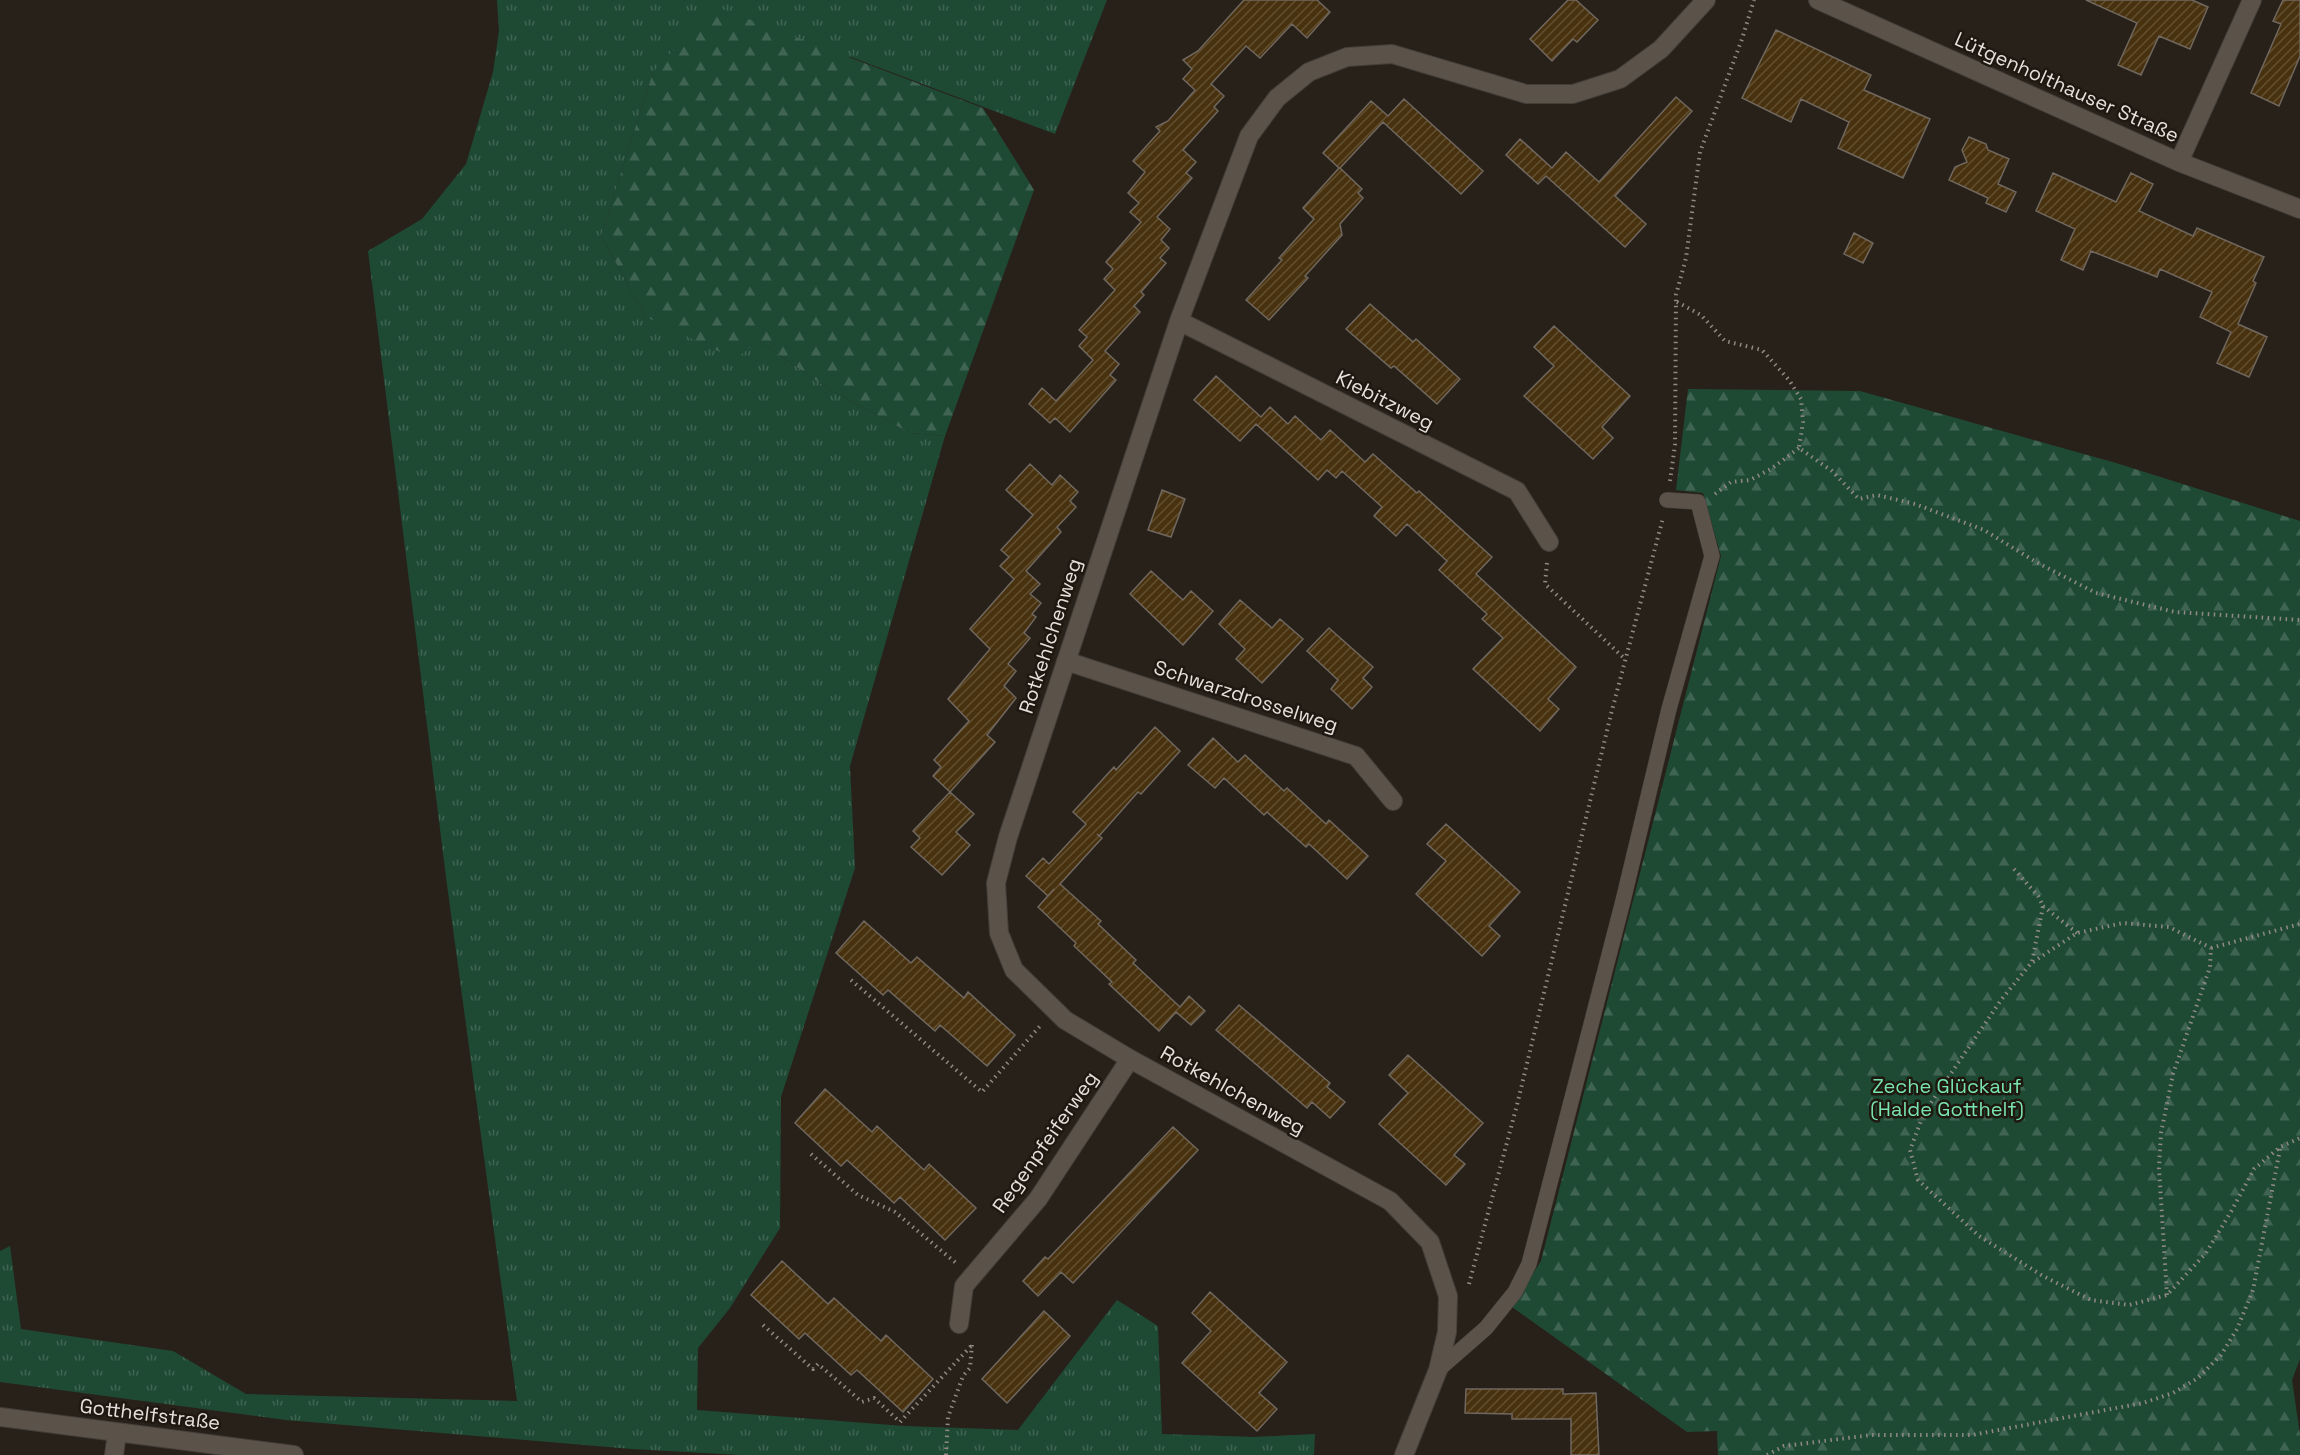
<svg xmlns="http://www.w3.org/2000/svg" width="2300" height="1455" viewBox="0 0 2300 1455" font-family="'Space Grotesk',sans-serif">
	<defs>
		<pattern id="grass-tufts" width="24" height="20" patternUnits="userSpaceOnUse" patternTransform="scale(1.5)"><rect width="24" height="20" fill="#1e4a34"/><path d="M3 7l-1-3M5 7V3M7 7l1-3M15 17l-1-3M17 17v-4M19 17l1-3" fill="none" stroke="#3f6451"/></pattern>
		<pattern id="forest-firs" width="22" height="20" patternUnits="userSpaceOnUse" patternTransform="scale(1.5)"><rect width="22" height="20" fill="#1e4a34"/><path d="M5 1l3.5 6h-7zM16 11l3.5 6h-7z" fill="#3f6451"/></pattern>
		<pattern id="building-hatch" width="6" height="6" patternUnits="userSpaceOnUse" patternTransform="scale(1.5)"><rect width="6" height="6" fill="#48310e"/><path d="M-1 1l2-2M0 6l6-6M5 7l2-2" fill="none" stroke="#624f30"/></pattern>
	</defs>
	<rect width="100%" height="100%" fill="#282119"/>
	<!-- grass -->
	<path fill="url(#grass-tufts)" d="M 497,0 L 1107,0 L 1055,134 L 851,57 L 653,72 L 601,236 L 646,317 L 759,341 L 827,388 L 910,433 L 945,436 L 850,766 L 855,868 L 781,1097 L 780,1228 L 730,1308 L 698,1348 L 697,1410 L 904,1426 L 1018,1430 L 1117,1300 L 1158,1326 L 1162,1434 L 1254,1437 L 1315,1434 L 1314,1455 L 740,1455 L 632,1449 L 286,1420 L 0,1382 L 0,1251 L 10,1246 L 21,1329 L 173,1351 L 246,1394 L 517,1401 L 446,877 L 368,251 L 422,219 L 466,164 L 493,72 L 499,31 Z"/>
	<!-- forest -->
	<path fill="url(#forest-firs)" d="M 714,6 L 983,108 L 1034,190 L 945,436 L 910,433 L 827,388 L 759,341 L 735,359 L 646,317 L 601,236 L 653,72 Z
		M 1688,389 L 1860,391 L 2116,463 L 2300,521 L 2300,1359 L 2292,1380 L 2300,1435 L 2300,1455 L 1718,1455 L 1717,1431 L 1687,1432 L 1512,1307 L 1541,1261 L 1721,556 L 1703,493 L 1676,490 Z"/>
	<!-- building -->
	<path fill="url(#building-hatch)" stroke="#70685f" stroke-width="1.5" d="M 1244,0 L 1317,0 L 1330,12 L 1307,38 L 1292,24 L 1260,58 L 1246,46 L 1211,84 L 1224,96 L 1214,107 L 1218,111 L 1183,150 L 1196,162 L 1186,173 L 1192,178 L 1157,217 L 1170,229 L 1161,240 L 1169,248 L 1160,258 L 1166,263 L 1141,292 L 1144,295 L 1134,306 L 1140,312 L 1105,351 L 1119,364 L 1110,375 L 1116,380 L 1070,432 L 1055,418 L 1050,423 L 1029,404 L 1042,388 L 1056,401 L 1093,360 L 1079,346 L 1087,337 L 1079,330 L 1115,290 L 1104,279 L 1113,269 L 1106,262 L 1141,222 L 1130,212 L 1139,203 L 1128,193 L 1145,172 L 1133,161 L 1160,131 L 1156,127 L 1168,121 L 1195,90 L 1183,79 L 1192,69 L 1183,60 L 1198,51 Z
		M 1568,0 L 1576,0 L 1598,20 L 1577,42 L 1573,39 L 1552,61 L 1530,39 Z
		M 2086,0 L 2192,0 L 2208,7 L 2190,49 L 2159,36 L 2141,75 L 2118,65 L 2137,23 Z
		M 2283,0 L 2300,0 L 2300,56 L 2279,106 L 2251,93 L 2281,24 L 2273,21 Z
		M 1776,30 L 1871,75 L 1864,90 L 1930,119 L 1903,178 L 1838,148 L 1849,122 L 1801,99 L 1791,122 L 1742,98 Z
		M 1676,97 L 1692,111 L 1615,196 L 1646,224 L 1625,247 L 1546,176 L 1538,184 L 1506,155 L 1520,139 L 1552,168 L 1566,152 L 1599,182 Z
		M 1404,99 L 1483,171 L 1461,194 L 1383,122 L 1340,168 L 1362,189 L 1358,193 L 1363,198 L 1340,224 L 1342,235 L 1305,276 L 1308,278 L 1269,320 L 1246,300 L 1282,260 L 1279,258 L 1314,219 L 1303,208 L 1339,168 L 1323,153 L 1371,101 L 1388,116 Z
		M 1969,137 L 1986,144 L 1988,150 L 2009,159 L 1998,184 L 2016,192 L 2006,212 L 1986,203 L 1988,198 L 1949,180 L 1955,167 L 1967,162 L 1962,150 Z
		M 2053,173 L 2116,202 L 2131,173 L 2153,184 L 2139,211 L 2193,236 L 2197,228 L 2264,257 L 2253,281 L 2256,283 L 2238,324 L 2267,337 L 2249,377 L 2217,363 L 2231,332 L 2200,317 L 2212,292 L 2160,269 L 2157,277 L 2091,251 L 2083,270 L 2061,260 L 2075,229 L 2036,211 Z
		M 1854,233 L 1873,243 L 1863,263 L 1844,254 Z
		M 1370,304 L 1413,342 L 1416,339 L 1460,379 L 1437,404 L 1394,366 L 1391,368 L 1346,329 Z
		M 1554,326 L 1630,396 L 1602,427 L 1613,438 L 1593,459 L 1524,396 L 1554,366 L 1534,347 Z
		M 1216,376 L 1261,417 L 1270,407 L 1288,424 L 1295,416 L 1321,440 L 1330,430 L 1365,462 L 1373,454 L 1417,493 L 1419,491 L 1492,557 L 1476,574 L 1576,667 L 1548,699 L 1559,709 L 1540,731 L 1473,669 L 1503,638 L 1482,619 L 1487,614 L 1439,570 L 1447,561 L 1407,524 L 1396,536 L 1374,516 L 1382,507 L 1342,471 L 1336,478 L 1327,470 L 1318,480 L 1256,424 L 1240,441 L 1194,400 Z
		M 1030,464 L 1052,485 L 1060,475 L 1078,492 L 1070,501 L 1076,507 L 1057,527 L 1061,532 L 1026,571 L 1040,584 L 1030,594 L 1041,603 L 1032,614 L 1036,617 L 1024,633 L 1030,638 L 1008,664 L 1016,671 L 1004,686 L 1016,698 L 987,735 L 995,742 L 950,792 L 933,776 L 941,767 L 934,760 L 969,721 L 948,699 L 990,649 L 970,629 L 1014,579 L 1000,566 L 1009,557 L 1001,550 L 1033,515 L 1006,490 Z
		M 1162,490 L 1185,499 L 1171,537 L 1148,530 Z
		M 1151,571 L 1183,600 L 1191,591 L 1213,611 L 1183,645 L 1130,594 Z
		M 1240,600 L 1272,628 L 1280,619 L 1303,639 L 1262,683 L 1236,659 L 1245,649 L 1219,624 Z
		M 1329,628 L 1373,667 L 1363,678 L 1372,687 L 1352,709 L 1331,689 L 1338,680 L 1307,651 Z
		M 1155,727 L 1180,751 L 1141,794 L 1138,792 L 1099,836 L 1097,834 L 1102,838 L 1060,884 L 1101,921 L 1098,924 L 1136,960 L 1133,963 L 1180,1007 L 1189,996 L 1205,1011 L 1191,1025 L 1176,1012 L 1159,1031 L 1109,984 L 1112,982 L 1074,946 L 1076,943 L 1038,907 L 1054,889 L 1048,896 L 1026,876 L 1043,858 L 1049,864 L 1086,824 L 1073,812 L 1114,767 L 1116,770 Z
		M 1213,738 L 1238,762 L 1245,755 L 1284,791 L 1287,788 L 1326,824 L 1329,820 L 1368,856 L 1347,879 L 1309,844 L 1306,847 L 1267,812 L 1264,815 L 1224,778 L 1215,788 L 1188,765 Z
		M 950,792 L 974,814 L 956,832 L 970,845 L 942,875 L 911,847 L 920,838 L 913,831 Z
		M 1446,824 L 1520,892 L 1489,926 L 1500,936 L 1482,956 L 1416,894 L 1446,861 L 1427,844 Z
		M 864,921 L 911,963 L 917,957 L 964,998 L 968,992 L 1015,1035 L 987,1066 L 940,1025 L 935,1031 L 888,990 L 883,995 L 836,953 Z
		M 1239,1005 L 1330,1083 L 1327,1087 L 1345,1102 L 1330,1118 L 1312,1102 L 1307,1108 L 1216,1030 Z
		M 1408,1055 L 1483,1123 L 1454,1155 L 1465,1164 L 1446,1185 L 1379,1124 L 1408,1093 L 1389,1075 Z
		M 825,1089 L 872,1132 L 877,1126 L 924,1170 L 929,1164 L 976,1208 L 945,1240 L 900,1197 L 894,1203 L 847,1160 L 841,1166 L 795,1123 Z
		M 1173,1127 L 1198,1150 L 1073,1283 L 1061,1272 L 1038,1296 L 1023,1281 L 1045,1257 L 1048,1259 Z
		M 782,1261 L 828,1304 L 834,1298 L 881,1341 L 886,1335 L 933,1379 L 903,1412 L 857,1370 L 851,1375 L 805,1333 L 799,1339 L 751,1295 Z
		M 1210,1292 L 1287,1362 L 1259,1393 L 1277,1409 L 1257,1431 L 1182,1363 L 1211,1331 L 1192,1313 Z
		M 1044,1311 L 1070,1336 L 1007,1403 L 982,1379 Z
		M 1466,1389 L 1563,1389 L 1563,1394 L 1596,1393 L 1599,1455 L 1571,1455 L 1571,1419 L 1512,1419 L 1512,1414 L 1465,1413 Z"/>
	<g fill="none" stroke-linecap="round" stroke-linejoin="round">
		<defs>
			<path id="lane" d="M 1438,1370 L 1486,1328 L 1515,1292 L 1529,1264 L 1623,901 L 1669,709 L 1712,556 L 1698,502 L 1667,500"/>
			<path id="street" d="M 1818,0 L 2179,162 L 2300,209
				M 2179,162 L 2252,0
				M 1179,321 L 1517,491 L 1549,542
				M 1066,661 L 1356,756 L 1393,801
				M 959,1324 L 964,1286 L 1038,1199 L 1130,1059
				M 0,1417 L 294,1455
				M 114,1455 L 117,1433
				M 1404,1455 L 1438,1370 L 1447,1332 L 1448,1296 L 1430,1242 L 1390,1201 L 1130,1059 L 1065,1020 L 1014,970 L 999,933 L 996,883 L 1008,837 L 1179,321 L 1249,136 L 1277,98 L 1309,72 L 1347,57 L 1392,54 L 1526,94 L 1573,94 L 1620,79 L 1661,49 L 1706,0"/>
		</defs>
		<!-- lane casing -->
		<use href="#lane" stroke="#443e39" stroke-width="16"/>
		<!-- street casing -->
		<use href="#street" stroke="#443e39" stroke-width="20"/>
		<!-- path -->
		<path stroke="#908a83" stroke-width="4" stroke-dasharray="1.5 4.5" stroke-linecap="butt" d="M 1677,302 L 1701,315 L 1725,341 L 1762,350 L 1789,380 L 1801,399 L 1803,422 L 1799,448 L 1832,471 L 1859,499 L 1877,495 L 1915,504 L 1984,530 L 2036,562 L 2096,593 L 2175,612 L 2300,620
			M 1670,481 L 1675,445 L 1676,295 L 1686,258 L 1700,152 L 1742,39 L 1754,0
			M 1715,494 L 1731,482 L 1750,480 L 1771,469 L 1799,448
			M 1547,563 L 1545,584 L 1625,659
			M 2014,869 L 2038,896 L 2043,906 L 2032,962 L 2001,1000 L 1924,1113 L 1910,1150 L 1918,1180 L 1979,1236 L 2043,1276 L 2091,1300 L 2129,1305 L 2167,1295 L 2206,1253 L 2232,1210 L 2254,1169 L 2280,1147 L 2300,1138
			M 2043,906 L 2077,933
			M 2211,948 L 2300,924
			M 2033,962 L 2077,933 L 2123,923 L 2169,927 L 2211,948 L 2210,967 L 2173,1074 L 2161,1133 L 2159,1168 L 2167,1295
			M 851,980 L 982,1092 L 1040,1026
			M 811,1154 L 858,1195 L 895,1212 L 956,1263
			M 1469,1284 L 1517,1105 L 1611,714 L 1663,518
			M 763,1325 L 813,1369 L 818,1364 L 862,1402 L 874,1398 L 900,1422 L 972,1345 L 971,1343
			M 946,1455 L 948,1417 L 963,1376 L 970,1368 L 972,1345
			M 1767,1455 L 1784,1446 L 1871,1435 L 1972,1435 L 2143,1403 L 2173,1393 L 2198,1378 L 2221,1355 L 2237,1329 L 2253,1290 L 2280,1149"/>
		<!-- lane -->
		<use href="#lane" stroke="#5b524a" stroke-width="15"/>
		<!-- street -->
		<use href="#street" stroke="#5b524a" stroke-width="18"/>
	</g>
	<g text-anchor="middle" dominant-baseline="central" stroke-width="5" stroke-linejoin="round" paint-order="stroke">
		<!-- street labels -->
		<g font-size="20" fill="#e6e1dc" stroke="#1e1810">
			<text transform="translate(2067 87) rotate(24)">Lütgenholthauser Straße</text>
			<text transform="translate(1385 400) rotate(27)">Kiebitzweg</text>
			<text transform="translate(1050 636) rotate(-72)">Rotkehlchenweg</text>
			<text transform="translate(1246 696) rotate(18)">Schwarzdrosselweg</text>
			<text transform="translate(1233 1090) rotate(29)">Rotkehlchenweg</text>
			<text transform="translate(1045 1142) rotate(-55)">Regenpfeiferweg</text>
			<text transform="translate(150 1414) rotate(7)">Gotthelfstraße</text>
		</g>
		<!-- park labels -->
		<g font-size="20" fill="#79e5ae" stroke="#1e1810">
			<text x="1947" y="1086">Zeche Glückauf<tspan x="1947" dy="23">(Halde Gotthelf)</tspan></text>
		</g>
	</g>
</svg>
